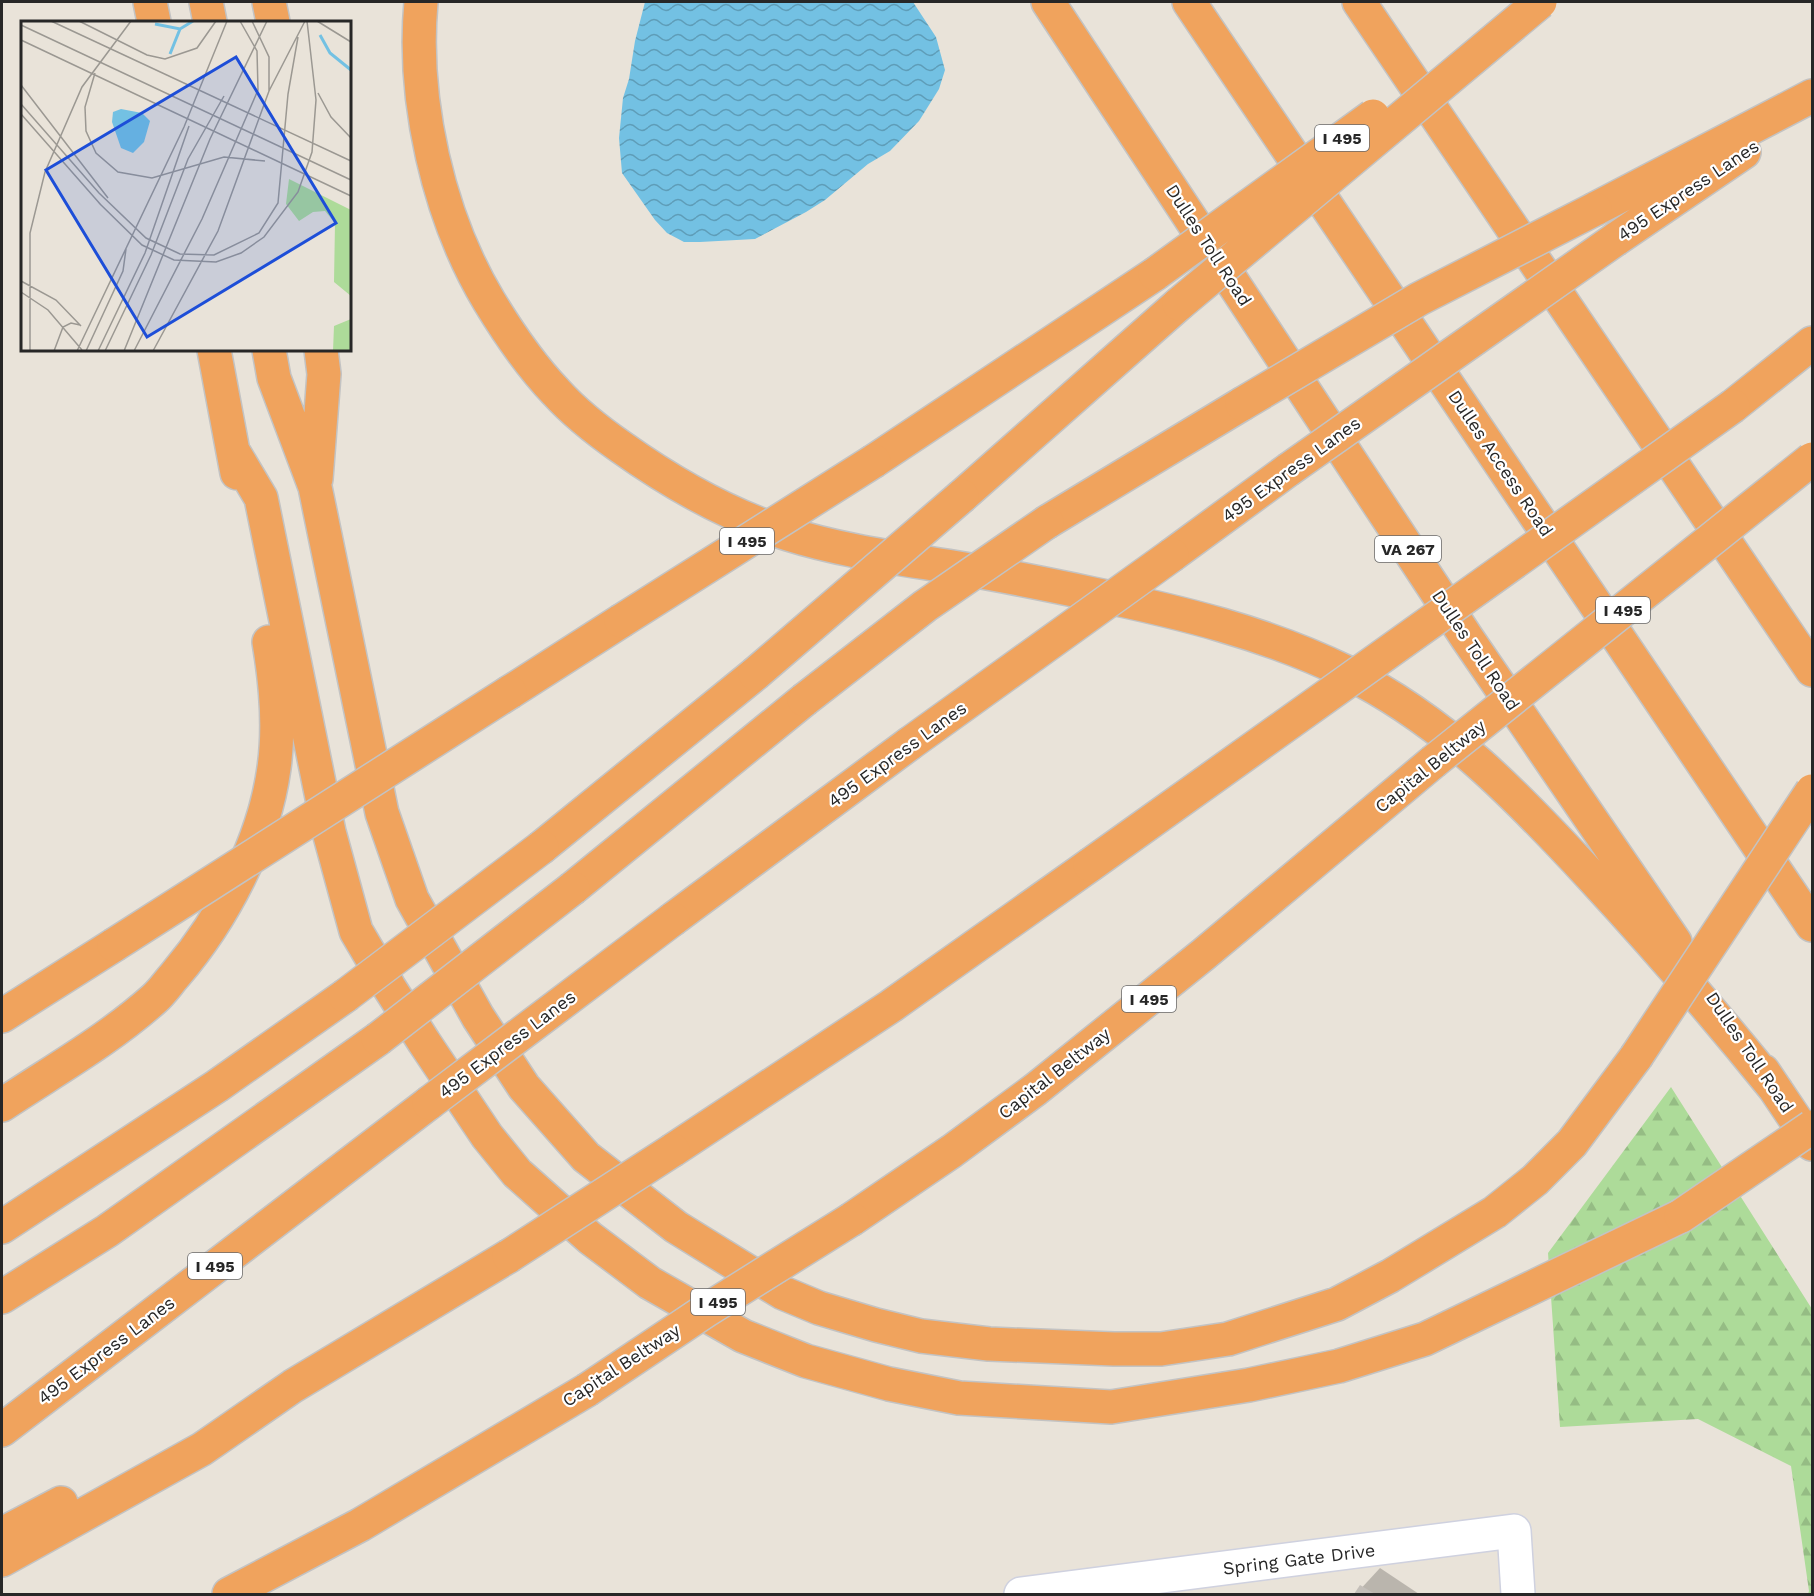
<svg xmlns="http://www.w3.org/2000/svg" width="1814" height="1596" viewBox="0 0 1814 1596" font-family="'Work Sans',sans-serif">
	<defs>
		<pattern id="forest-firs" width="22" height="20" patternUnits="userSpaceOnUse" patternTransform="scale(1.5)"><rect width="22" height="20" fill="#addb99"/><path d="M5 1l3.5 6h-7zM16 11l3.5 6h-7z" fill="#95bc84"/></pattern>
		<pattern id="water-waves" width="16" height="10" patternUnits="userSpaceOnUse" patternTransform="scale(1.5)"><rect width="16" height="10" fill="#73c1e3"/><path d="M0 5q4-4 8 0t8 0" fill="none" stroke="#5e9db8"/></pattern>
	</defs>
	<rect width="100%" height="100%" fill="#e9e3d9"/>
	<!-- forest -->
	<path fill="url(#forest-firs)" d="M 1671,1087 L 1812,1309 L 1812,1594 L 1808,1594 L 1809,1591 L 1791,1466 L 1698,1419 L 1560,1427 L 1548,1253 Z"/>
	<!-- water -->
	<path fill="url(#water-waves)" d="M 645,2 L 913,2 L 936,37 L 945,70 L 939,89 L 919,121 L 890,151 L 868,164 L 825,200 L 806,212 L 755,239 L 700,242 L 684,242 L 667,233 L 655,220 L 622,173 L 619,138 L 623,98 L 629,79 L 635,41 Z"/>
	<!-- shadow -->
	<path fill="#0003" d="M 1380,1568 L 1419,1594 L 1356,1594 Z"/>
	<!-- building -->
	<path fill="#c4bfb9" d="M 1360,1585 L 1375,1594 L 1354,1594 Z"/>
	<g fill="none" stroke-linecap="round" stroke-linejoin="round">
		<defs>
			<path id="minor" d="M 1021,1594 L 1514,1531 L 1518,1594"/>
			<path id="motorway" d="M 150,2 L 154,22
				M 206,2 L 210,22
				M 269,2 L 273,22
				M 421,2 C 412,100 438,216 489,301 C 509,334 530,365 556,392 C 575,413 598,431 621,447 C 673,484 727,515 788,534 C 845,552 905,559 964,569 C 1007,576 1050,585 1093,594 C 1180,612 1266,633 1346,672 C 1445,721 1517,796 1591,876 C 1655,945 1717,1017 1776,1090
				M 1048,2 L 1467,638 L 1675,942
				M 1189,2 L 1812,925
				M 1359,2 L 1812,670
				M 1595,209 L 1812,96
				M 1616,239 L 1744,152
				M 214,350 L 237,473
				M 269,350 L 274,378 L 315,487 L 382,813 L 412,899 L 478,1017 L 524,1087 L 586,1157 L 676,1227 L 783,1293 L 819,1308 L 876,1325 L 921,1336 L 989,1344 L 1114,1349 L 1161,1349 L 1228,1339 L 1337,1304 L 1390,1276 L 1495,1212 L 1535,1180 L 1572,1143 L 1636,1057
				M 1733,406 L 1812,343
				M 233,451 L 261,498 L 329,832 L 356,931 L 389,987 L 424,1042 L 487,1136 L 517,1173 L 590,1238 L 650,1283 L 743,1336 L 806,1361 L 889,1384 L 959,1398 L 1111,1407 L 1249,1385 L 1339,1366 L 1425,1339 L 1681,1216
				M 874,461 L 1155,274
				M 316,479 L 324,374 L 321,350
				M 962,496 L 1179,304
				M 1047,522 L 1242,404
				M 1172,555 L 1288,470
				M 510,692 L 621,621
				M 542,847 L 755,674
				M 573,888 L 804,700
				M 673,919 L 909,744
				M 2,1016 L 114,945
				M 1763,1071 L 1812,1144
				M 2,1105 C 53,1071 108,1040 154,999 C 162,992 168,983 175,975 C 223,919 264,842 274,768 C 280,726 276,683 269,642
				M 673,1150 L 891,1006 L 1090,865
				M 852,1219 L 952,1151 L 1036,1089 L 1204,954 L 1433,762
				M 2,1227 L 217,1086 L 345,996
				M 2,1297 L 107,1231 L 378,1039
				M 2,1430 L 429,1103
				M 2,1534 L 61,1503
				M 2,1560 L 202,1449 L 293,1386 L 509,1256
				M 229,1594 L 360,1525 L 587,1390"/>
		</defs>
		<!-- minor casing -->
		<use href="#minor" stroke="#cfd1df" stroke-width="36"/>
		<!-- motorway casing -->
		<use href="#motorway" stroke="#c3c3c3" stroke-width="36"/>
		<!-- minor -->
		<use href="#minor" stroke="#fff" stroke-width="33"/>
		<!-- motorway -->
		<use href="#motorway" stroke="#f0a35d" stroke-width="33"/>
		<defs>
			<path id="motorway-bridge" d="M 1155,274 L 1373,116
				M 1179,304 L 1540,2
				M 1242,404 L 1419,299 L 1595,209
				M 1288,470 L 1616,239
				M 621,621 L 874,461
				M 755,674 L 962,496
				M 804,700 L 925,606 L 1047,522
				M 909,744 L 1172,555
				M 1433,762 L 1812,459
				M 1090,865 L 1733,406
				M 114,945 L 510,692
				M 345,996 L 542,847
				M 378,1039 L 573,888
				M 1636,1057 L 1812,791
				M 429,1103 L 673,919
				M 1681,1216 L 1812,1127
				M 509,1256 L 673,1150
				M 587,1390 L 705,1311 L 852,1219"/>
		</defs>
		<!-- motorway-bridge casing -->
		<use href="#motorway-bridge" stroke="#c3c3c3" stroke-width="36" stroke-linecap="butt"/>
		<!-- motorway-bridge -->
		<use href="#motorway-bridge" stroke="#f0a35d" stroke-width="33"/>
	</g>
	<g text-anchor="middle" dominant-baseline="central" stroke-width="4.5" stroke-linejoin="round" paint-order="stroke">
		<!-- shield labels -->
		<g fill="#fff" stroke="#686868" stroke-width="1.5">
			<rect x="1315" y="125" width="54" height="26" rx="4.5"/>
			<rect x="720" y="528" width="54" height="26" rx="4.5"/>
			<rect x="1375" y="536" width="66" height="26" rx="4.5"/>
			<rect x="1596" y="597" width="54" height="26" rx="4.5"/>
			<rect x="1122" y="986" width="54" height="26" rx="4.5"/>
			<rect x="188" y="1253" width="54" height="26" rx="4.5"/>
			<rect x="691" y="1289" width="54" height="26" rx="4.5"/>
		</g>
		<g font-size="16" font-weight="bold" fill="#272727">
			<text x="1342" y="138">I 495</text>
			<text x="747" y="541">I 495</text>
			<text x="1408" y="549">VA 267</text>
			<text x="1623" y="610">I 495</text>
			<text x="1149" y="999">I 495</text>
			<text x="215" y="1266">I 495</text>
			<text x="718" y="1302">I 495</text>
		</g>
		<!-- street labels -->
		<g font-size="18" fill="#272727" stroke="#fff">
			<text transform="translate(1688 190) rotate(-34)">495 Express Lanes</text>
			<text transform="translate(1209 245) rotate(57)">Dulles Toll Road</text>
			<text transform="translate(1501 463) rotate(56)">Dulles Access Road</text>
			<text transform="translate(1291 469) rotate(-36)">495 Express Lanes</text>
			<text transform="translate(1476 650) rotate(56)">Dulles Toll Road</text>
			<text transform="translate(897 754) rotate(-36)">495 Express Lanes</text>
			<text transform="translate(1430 766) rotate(-39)">Capital Beltway</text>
			<text transform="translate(507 1044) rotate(-37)">495 Express Lanes</text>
			<text transform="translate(1750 1052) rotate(56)">Dulles Toll Road</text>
			<text transform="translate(1054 1073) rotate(-38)">Capital Beltway</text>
			<text transform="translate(106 1350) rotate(-37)">495 Express Lanes</text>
			<text transform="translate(621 1365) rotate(-33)">Capital Beltway</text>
			<text transform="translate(1299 1559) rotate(-7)">Spring Gate Drive</text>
		</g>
	</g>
	<!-- overview -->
	<g transform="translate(21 21)">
		<rect width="330" height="330" fill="#e9e3d9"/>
		<path d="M 268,158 L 330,189 L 330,275 L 313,261 L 314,202 L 304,190 L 292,191 L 278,200 L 265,183 ZM 330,298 L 330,330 L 312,330 L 313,305 Z" fill="#addb99"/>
		<path d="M 100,88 L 121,92 L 129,100 L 123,121 L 112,132 L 100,127 L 91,101 L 92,91 Z" fill="#73c1e3"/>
		<path fill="none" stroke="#73c1e3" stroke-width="3" d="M 134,3 L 159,8 L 172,0M 299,14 L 309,32 L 330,49M 149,33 L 159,8"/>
		<path fill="none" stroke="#9b9892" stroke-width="1.5" d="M 30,0 L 330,140M 58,0 L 126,34 L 144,38 L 176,27 L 195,0M 231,0 L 248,36 L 248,70M 296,0 L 330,21M 0,4 L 330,159M 0,19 L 330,175M 74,52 L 64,86 L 65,110 L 75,132 L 97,151 L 131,157 L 203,136 L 244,140M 0,64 L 87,177M 297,72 L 310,96 L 330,117M 0,83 L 78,172 L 125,217 L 159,233 L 193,234 L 238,212 L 257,182 L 267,73 L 277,16M 0,93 L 80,184M 78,182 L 121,224 L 153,239 L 195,241 L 220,232 L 243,216 L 277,171 L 291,131 L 295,79 L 286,0M 0,260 L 35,279 L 60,305M 0,271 L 27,289 L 61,329M 9,330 L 9,212 L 24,151 L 61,66 L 110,0M 33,330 L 42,306 L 50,302 L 59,304M 56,330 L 163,106 L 206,0M 65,330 L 102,250 L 105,228M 77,330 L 124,232 L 168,105M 84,330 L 130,234 L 167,138 L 203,75M 103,330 L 189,118 L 246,0M 113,330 L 181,198 L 237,69 L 236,30 L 219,0M 132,330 L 197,210 L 248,70 L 284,0"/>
		<path fill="#1d4ed8" fill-opacity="0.15" stroke="#1d4ed8" stroke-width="3" d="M 215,36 L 315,202 L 126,316 L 25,149 Z"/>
		<rect width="330" height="330" fill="none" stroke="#272727" stroke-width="3"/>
	</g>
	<!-- border -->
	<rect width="1814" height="1596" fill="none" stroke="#272727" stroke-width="6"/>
</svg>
